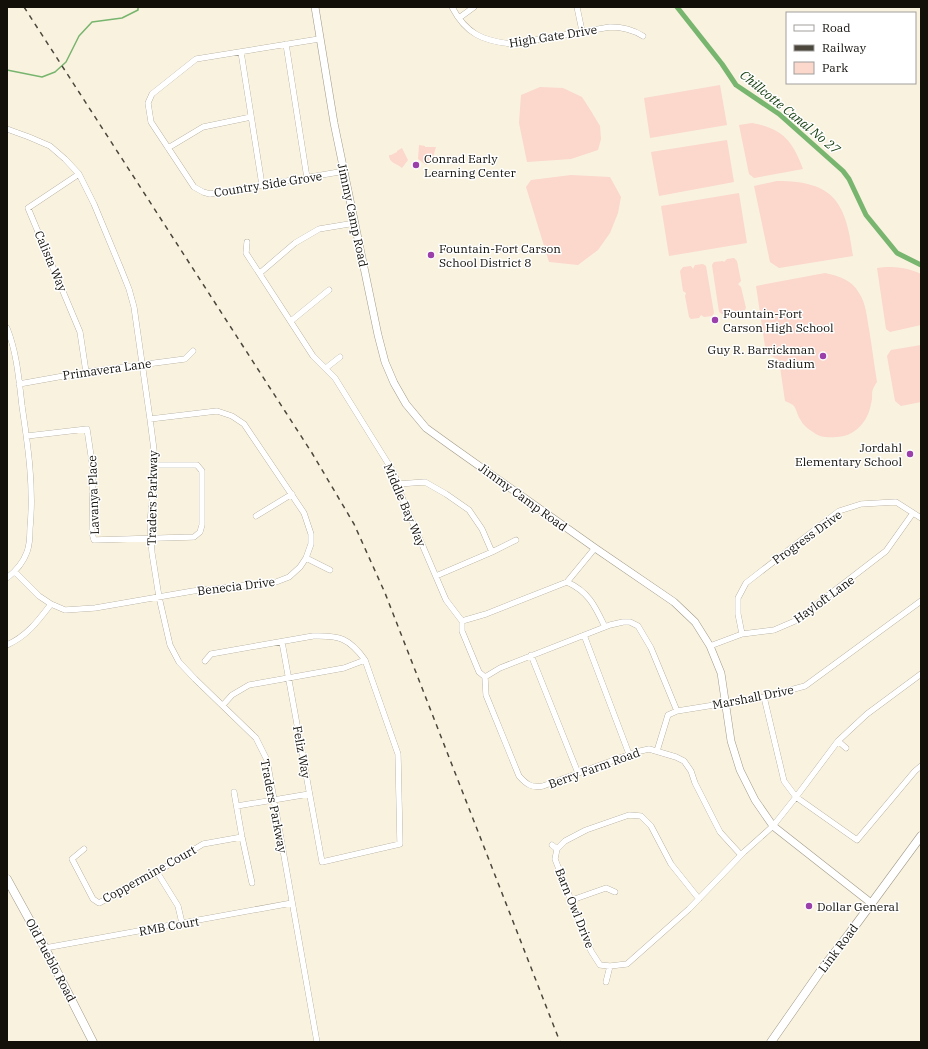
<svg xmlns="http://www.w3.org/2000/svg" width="928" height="1049" viewBox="0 0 928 1049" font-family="'IBM Plex Serif',serif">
	<rect width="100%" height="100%" fill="#f9f2df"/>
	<!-- green -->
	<path fill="#fbd7cc" d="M 720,85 L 727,125 L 650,138 L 644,98 Z
		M 540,87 L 563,88 L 582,97 L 591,111 L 600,126 L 601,139 L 598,150 L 571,159 L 527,162 L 519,123 L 521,95 Z
		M 752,123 C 782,128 793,141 803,169 L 754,178 L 749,174 L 739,125 Z
		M 727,140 L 734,182 L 659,196 L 651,152 Z
		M 419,145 L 425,146 L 425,147 L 436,147 L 433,157 L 426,165 L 418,159 Z
		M 402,148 L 408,160 L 402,168 C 396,163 389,163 389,155 L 391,155 L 397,152 L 397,151 Z
		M 571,175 L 610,177 L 621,197 L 618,213 L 610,233 L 598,250 L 578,265 L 549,262 L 526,187 L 531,180 Z
		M 777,181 C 834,181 846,202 853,256 L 779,268 L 770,262 L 754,186 Z
		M 739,193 L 747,243 L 669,256 L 661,206 Z
		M 734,258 L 737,261 L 741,281 L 738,284 L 741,287 L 746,308 L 744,311 L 734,312 L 732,309 L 730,313 L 722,314 L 719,312 L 712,265 L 714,262 L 723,261 L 724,262 L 727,259 Z
		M 703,264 L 706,266 L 714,313 L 712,316 L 704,317 L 701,315 L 699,318 L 691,319 L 689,317 L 685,296 L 686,293 L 683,291 L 680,271 L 683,267 L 691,266 L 693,269 L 695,265 Z
		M 886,267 C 899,267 909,268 921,274 L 921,325 L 890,332 L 886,329 L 877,268 Z
		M 825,273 C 839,276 852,280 859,293 C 866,303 867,318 869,329 C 872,347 874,364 877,382 C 869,394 874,392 871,404 C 868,422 854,437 836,437 C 828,438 819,437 813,432 C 807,428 803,425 800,419 C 797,415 797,409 793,405 C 791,404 788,402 785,401 L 779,360 L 766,353 L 756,286 Z
		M 921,345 L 921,402 L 901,406 L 895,401 L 887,356 L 891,350 Z"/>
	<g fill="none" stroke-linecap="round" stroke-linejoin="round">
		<!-- stream -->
		<path stroke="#78b56e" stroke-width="1.5" d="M 7,70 L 42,77 L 55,72 L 66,62 L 79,36 L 92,22 L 122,18 L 138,10 L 138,7"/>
		<!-- canal -->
		<path stroke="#78b56e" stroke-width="5" d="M 677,7 L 722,64 L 736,85 L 779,114 L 843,171 L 849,179 L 866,215 L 897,253 L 921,265"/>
		<defs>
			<path id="minor" d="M 452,7 C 466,34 483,41 512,44 L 610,27 C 622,27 632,29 643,36
				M 577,7 L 582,31
				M 459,18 L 474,7
				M 319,39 L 196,59 L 152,94 L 148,103 L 151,122 L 194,187 L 203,192 L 210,194 L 345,171
				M 286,44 L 307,178
				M 241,52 L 262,185
				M 7,129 L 29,137 L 50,146 L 65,159 L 79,174 L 94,204 L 121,269 L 129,289 L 134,307 L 150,419 L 154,450 L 154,479 L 150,523 L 152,553 L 159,597 L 170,645 L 179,662 L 195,679 L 256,738 L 267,760 L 317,1042
				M 168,148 L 203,127 L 251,117
				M 79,174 L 28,208 L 80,332 L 86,372
				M 247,242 L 246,253 L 313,356 L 335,378 L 394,473 L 403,500 L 446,600 L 462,621 L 486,614 L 567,582 L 595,548
				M 260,273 L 295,243 L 319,229 L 355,223
				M 291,321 L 329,290
				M 7,328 C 17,353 19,380 22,406 C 28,446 34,487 30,528 C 30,536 30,544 27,552 C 23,563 16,571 7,578
				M 326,368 L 340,357
				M 19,384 L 86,372 L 185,359 L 193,351
				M 27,436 L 87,429 L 93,469 L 92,533 L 94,540 L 194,537 L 200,532 L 202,525 L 202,471 L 197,465 L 154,465
				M 398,484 L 425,482 L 446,494 L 469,510 L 482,529 L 492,552
				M 256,516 L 292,494
				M 306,558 L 330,570
				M 15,572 L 39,596 L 51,604 L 65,610 L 95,608 L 193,591 L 276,582 L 289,577 L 300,567 L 306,558 L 311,544 L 311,534 L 304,513 L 244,424 L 232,416 L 217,411 L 150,419
				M 436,576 L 492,552 L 516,540
				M 567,582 C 589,592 595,606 605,627
				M 462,621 L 462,631 L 479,672 L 485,677
				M 742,634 L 738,614 L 738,598 L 746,583 L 839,511 L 861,504 L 896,502 L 921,518
				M 584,635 L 629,754
				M 7,645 C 27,636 38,621 51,604
				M 710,646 L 742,634 L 774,630 L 795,621 L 886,551 L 913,513
				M 531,655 L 578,773
				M 205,661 L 211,654 L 313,636 C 339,635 349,638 365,660 L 398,754 L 400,844 L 322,862 L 282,642
				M 764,697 L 784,781 L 796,797 L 857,840 L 915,771 L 921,766
				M 223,705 L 232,695 L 249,685 L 344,668 L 365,660
				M 677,711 L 651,648 L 638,626 L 630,622 L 623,622 L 610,625 L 500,668 L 485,677 L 486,695 L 519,776 C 527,785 532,788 543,786 L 636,752 L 649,749 L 676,757 L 684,761 L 691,771 L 695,783 L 720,832 L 741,855
				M 838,741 L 846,748
				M 657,751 L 668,715 L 677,711 L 764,697 L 805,686 L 921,601
				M 234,792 L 242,837 L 252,883
				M 237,806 L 309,794
				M 552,845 L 557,849
				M 84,849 L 72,859 L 93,899 L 99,903 L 157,872 L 203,844 L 242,837
				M 157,872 L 178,906 L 182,923
				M 699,899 L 671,864 L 651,826 L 641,816 L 629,815 L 586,830 L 565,841 L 557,849 L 555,859 L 591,951 L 600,965 L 610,966 L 627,964 L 689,909 L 741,855 L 744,852 L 773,826 L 796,797 L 838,741 L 867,714 L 921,674
				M 572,900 L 606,888 L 615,892
				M 45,948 L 292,903
				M 606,982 L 610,966"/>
			<path id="tertiary" d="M 315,7 L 334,123 L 378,335 L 385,362 L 394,383 L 406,404 L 426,428 L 451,446 L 595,548 L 674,602 L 695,622 L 710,646 L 721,673 L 731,741 L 740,770 L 755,800 L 773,826 L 871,903"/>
			<path id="secondary" d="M 7,879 L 45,948 L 93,1042
				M 771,1042 L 822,969 L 849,934 L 921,836"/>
		</defs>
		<!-- minor casing -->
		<use href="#minor" stroke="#a09988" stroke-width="6"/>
		<!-- tertiary casing -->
		<use href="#tertiary" stroke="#a09988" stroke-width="8"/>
		<!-- secondary casing -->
		<use href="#secondary" stroke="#a09988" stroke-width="9"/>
		<!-- minor -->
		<use href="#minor" stroke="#fff" stroke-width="5.5"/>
		<!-- tertiary -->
		<use href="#tertiary" stroke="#fff" stroke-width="7"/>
		<!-- secondary -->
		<use href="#secondary" stroke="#fff" stroke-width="8"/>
		<!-- rail -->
		<path stroke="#4b473d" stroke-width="1.5" stroke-dasharray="5 5" stroke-linecap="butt" d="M 24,7 L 312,453 L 354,524 L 385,593 L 560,1042"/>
	</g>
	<!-- markers -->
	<g fill="#9b3faa" stroke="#fff" stroke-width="1.5">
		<circle cx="416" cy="165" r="4"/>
		<circle cx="431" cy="255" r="4"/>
		<circle cx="715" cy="320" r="4"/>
		<circle cx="823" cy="356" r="4"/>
		<circle cx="910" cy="454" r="4"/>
		<circle cx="809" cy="906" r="4"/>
	</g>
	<g text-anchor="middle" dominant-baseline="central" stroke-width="3" stroke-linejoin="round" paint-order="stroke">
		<!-- street labels -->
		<g font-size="12" fill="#13100a" stroke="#fff">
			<text transform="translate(553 36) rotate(-9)">High Gate Drive</text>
			<text transform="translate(268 184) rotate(-9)">Country Side Grove</text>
			<text transform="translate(353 215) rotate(78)">Jimmy Camp Road</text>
			<text transform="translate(51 261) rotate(67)">Calista Way</text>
			<text transform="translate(107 369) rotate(-8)">Primavera Lane</text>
			<text transform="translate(93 495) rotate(-92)">Lavanya Place</text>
			<text transform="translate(523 497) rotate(36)">Jimmy Camp Road</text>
			<text transform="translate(152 498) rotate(-89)">Traders Parkway</text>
			<text transform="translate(405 505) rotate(67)">Middle Bay Way</text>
			<text transform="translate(807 537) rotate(-36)">Progress Drive</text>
			<text transform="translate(236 586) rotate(-7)">Benecia Drive</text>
			<text transform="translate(824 599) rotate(-36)">Hayloft Lane</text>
			<text transform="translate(753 697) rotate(-11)">Marshall Drive</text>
			<text transform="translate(302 752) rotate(80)">Feliz Way</text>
			<text transform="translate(594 768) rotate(-20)">Berry Farm Road</text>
			<text transform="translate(274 806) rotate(79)">Traders Parkway</text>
			<text transform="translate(149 874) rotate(-29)">Coppermine Court</text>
			<text transform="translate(575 908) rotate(68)">Barn Owl Drive</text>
			<text transform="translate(169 926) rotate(-10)">RMB Court</text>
			<text transform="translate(838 948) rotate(-53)">Link Road</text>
			<text transform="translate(51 960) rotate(62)">Old Pueblo Road</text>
		</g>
		<!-- poi labels -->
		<g font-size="12" fill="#13100a" stroke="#fff" text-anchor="start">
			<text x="424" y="158">Conrad Early<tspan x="424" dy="14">Learning Center</tspan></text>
			<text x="439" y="248">Fountain-Fort Carson<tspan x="439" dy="14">School District 8</tspan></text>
			<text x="723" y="313">Fountain-Fort<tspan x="723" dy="14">Carson High School</tspan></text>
			<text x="815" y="349" text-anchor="end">Guy R. Barrickman<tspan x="815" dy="14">Stadium</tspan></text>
			<text x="902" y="447" text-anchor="end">Jordahl<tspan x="902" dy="14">Elementary School</tspan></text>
			<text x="817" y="906">Dollar General</text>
		</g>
		<!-- water labels -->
		<g font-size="13" font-style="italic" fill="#0e3807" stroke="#fff">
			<text transform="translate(790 112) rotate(39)">Chillcotte Canal No 27</text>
		</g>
	</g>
	<!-- border -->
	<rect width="928" height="1049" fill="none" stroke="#13100a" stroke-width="16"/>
	<!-- legend -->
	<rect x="786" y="12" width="130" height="72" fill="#ffffff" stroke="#a19f9d"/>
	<rect x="794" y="25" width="20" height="6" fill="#ffffff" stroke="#a19f9d"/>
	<text x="822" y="32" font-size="12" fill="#13100a">Road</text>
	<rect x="794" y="45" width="20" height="6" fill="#4b473d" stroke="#a19f9d"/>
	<text x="822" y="52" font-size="12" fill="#13100a">Railway</text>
	<rect x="794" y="62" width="20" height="12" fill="#fbd7cc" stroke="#a19f9d"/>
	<text x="822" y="72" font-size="12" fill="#13100a">Park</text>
</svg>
